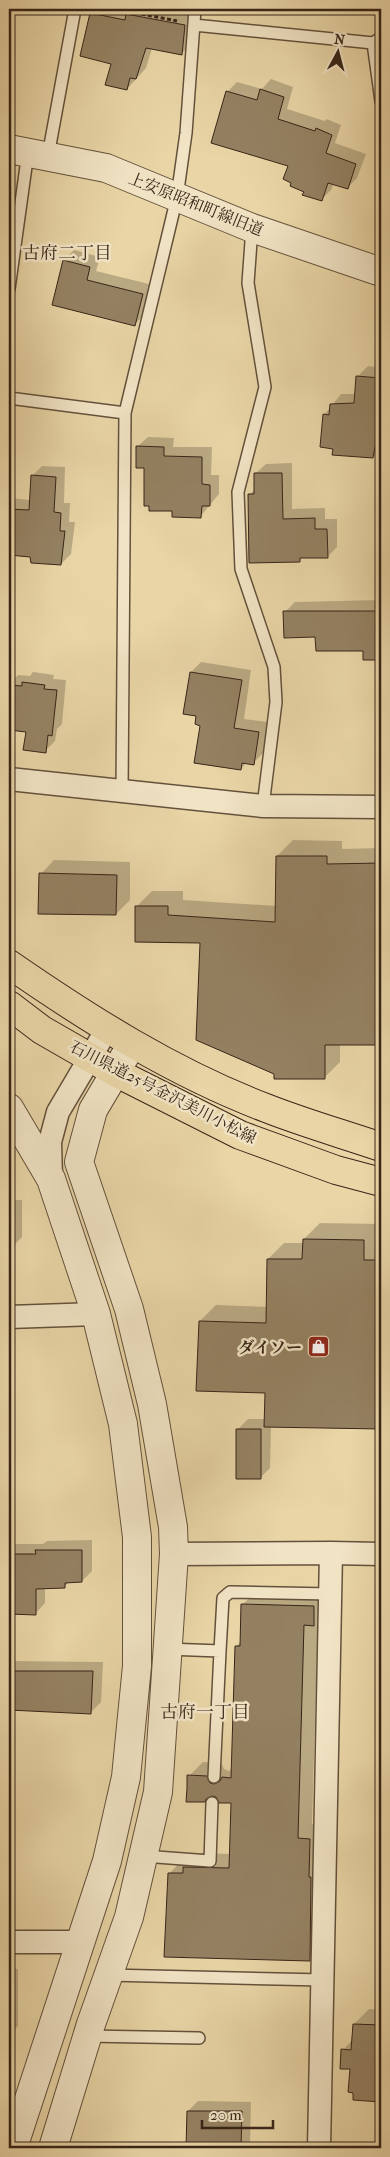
<svg xmlns="http://www.w3.org/2000/svg" width="390" height="2157" viewBox="0 0 390 2157" font-family="'IM FELL French Canon','Noto Serif JP',serif">
	<rect width="100%" height="100%" fill="#e9d5a6"/>
	<filter id="stains"><feTurbulence type="fractalNoise" baseFrequency=".004" numOctaves="4"/><feColorMatrix values="0 0 0 0 .2 0 0 0 0 .09 0 0 0 0 .02 0 0 0 .5 -.17"/></filter>
	<radialGradient id="worn" r=".72"><stop offset=".6" stop-color="#630" stop-opacity="0"/><stop offset="1" stop-color="#630" stop-opacity=".3"/></radialGradient>
	<!-- shadow -->
	<path fill="#0003" d="M 93,9 L 158,9 L 194,16 L 192,43 L 182,53 L 152,48 L 146,68 L 127,89 L 113,63 L 82,55 Z
		M 271,79 L 293,87 L 287,109 L 325,121 L 327,119 L 341,125 L 335,143 L 366,154 L 357,178 L 347,188 L 334,183 L 331,190 L 321,200 L 305,191 L 289,165 L 227,92 L 237,82 L 262,89 Z
		M 74,250 L 100,257 L 96,271 L 153,285 L 145,314 L 135,324 L 53,304 L 64,260 Z
		M 368,366 L 381,368 L 381,449 L 373,457 L 334,448 L 324,415 L 341,394 L 356,394 L 358,376 Z
		M 148,437 L 174,438 L 173,447 L 212,447 L 211,475 L 219,475 L 219,494 L 200,517 L 173,510 L 146,467 L 137,447 Z
		M 292,463 L 292,509 L 325,508 L 325,519 L 337,519 L 337,547 L 327,557 L 303,557 L 299,561 L 249,495 L 256,488 L 255,474 L 266,464 Z
		M 42,466 L 65,467 L 64,503 L 70,503 L 69,522 L 75,522 L 71,554 L 61,564 L 32,556 L 9,554 L 9,498 L 30,500 L 32,476 Z
		M 381,600 L 381,659 L 365,659 L 365,650 L 317,636 L 285,612 L 295,602 Z
		M 201,662 L 251,670 L 244,719 L 268,722 L 263,753 L 253,763 L 247,762 L 241,769 L 202,725 L 197,715 L 185,713 L 191,672 Z
		M 33,672 L 54,675 L 53,679 L 66,680 L 62,724 L 57,729 L 55,741 L 45,751 L 27,731 L 9,729 L 9,684 L 18,675 L 30,676 Z
		M 293,840 L 342,841 L 342,849 L 381,848 L 381,1043 L 340,1044 L 340,1062 L 324,1078 L 275,1073 L 201,942 L 136,907 L 152,891 L 183,891 L 183,900 L 277,906 L 277,856 Z
		M 54,860 L 130,862 L 130,900 L 116,914 L 41,874 Z
		M 9,1200 L 22,1200 L 22,1237 L 12,1247 L 9,1247 Z
		M 320,1223 L 379,1224 L 379,1244 L 381,1244 L 381,1427 L 271,1426 L 270,1468 L 260,1478 L 238,1429 L 248,1419 L 266,1419 L 266,1392 L 200,1321 L 216,1305 L 267,1307 L 268,1259 L 284,1243 L 304,1243 L 304,1239 Z
		M 92,1540 L 92,1571 L 82,1581 L 70,1581 L 64,1587 L 45,1587 L 45,1603 L 35,1614 L 9,1613 L 9,1544 L 43,1544 L 47,1541 Z
		M 257,1591 L 327,1593 L 327,1610 L 318,1620 L 312,1824 L 323,1825 L 323,1945 L 309,1959 L 169,1874 L 183,1859 L 192,1860 L 199,1853 L 231,1854 L 232,1802 L 210,1795 L 204,1801 L 189,1776 L 203,1762 L 221,1763 L 224,1769 L 229,1771 L 233,1767 L 236,1647 L 241,1641 L 242,1605 Z
		M 9,1661 L 103,1662 L 101,1702 L 91,1712 L 9,1709 Z
		M 9,1969 L 18,1969 L 18,2026 L 10,2035 L 9,2068 Z
		M 369,2009 L 381,2010 L 381,2100 L 354,2099 L 351,2068 L 343,2050 L 353,2039 L 354,2024 Z
		M 198,2101 L 251,2102 L 250,2148 L 187,2148 L 188,2111 Z"/>
	<!-- building -->
	<path fill="#948162" stroke="#372518" d="M 90,13 L 125,20 L 126,14 L 185,25 L 182,55 L 146,48 L 136,79 L 130,78 L 127,90 L 105,85 L 111,64 L 80,56 Z
		M 260,89 L 284,97 L 278,119 L 315,131 L 316,128 L 332,135 L 326,153 L 356,164 L 348,189 L 328,183 L 322,201 L 302,195 L 304,192 L 290,186 L 291,183 L 283,179 L 288,166 L 211,143 L 226,91 L 257,100 Z
		M 63,260 L 90,267 L 87,280 L 143,294 L 135,326 L 52,305 Z
		M 356,376 L 381,378 L 381,447 L 375,447 L 373,458 L 332,455 L 333,449 L 320,447 L 323,414 L 329,415 L 330,404 L 354,403 Z
		M 136,446 L 164,447 L 164,456 L 202,457 L 202,484 L 210,485 L 210,506 L 202,506 L 201,518 L 172,517 L 172,511 L 149,511 L 149,506 L 144,506 L 144,468 L 136,468 Z
		M 254,473 L 282,473 L 283,519 L 315,518 L 315,529 L 327,529 L 328,558 L 300,558 L 300,562 L 249,563 L 248,494 L 254,494 Z
		M 31,475 L 56,477 L 54,512 L 61,513 L 60,531 L 65,531 L 61,565 L 31,563 L 30,557 L 9,555 L 9,509 L 29,510 Z
		M 283,611 L 381,611 L 381,660 L 363,660 L 363,651 L 316,651 L 315,637 L 284,638 Z
		M 190,672 L 242,680 L 234,728 L 259,732 L 254,765 L 242,763 L 241,770 L 194,763 L 200,726 L 195,724 L 196,716 L 183,714 Z
		M 22,682 L 45,685 L 44,689 L 57,690 L 52,736 L 48,735 L 46,753 L 23,750 L 26,732 L 9,730 L 9,685 L 22,686 Z
		M 276,856 L 327,856 L 327,864 L 381,863 L 381,1045 L 325,1045 L 325,1079 L 274,1079 L 274,1074 L 196,1040 L 200,943 L 135,942 L 135,906 L 168,906 L 168,915 L 275,922 Z
		M 39,873 L 117,875 L 116,915 L 38,914 Z
		M 303,1239 L 364,1240 L 364,1260 L 381,1260 L 381,1429 L 264,1427 L 265,1393 L 196,1391 L 199,1321 L 266,1323 L 267,1259 L 302,1259 Z
		M 236,1429 L 261,1429 L 261,1479 L 236,1479 Z
		M 35,1550 L 82,1550 L 82,1582 L 65,1583 L 65,1588 L 36,1589 L 36,1615 L 9,1614 L 9,1554 L 36,1554 Z
		M 241,1604 L 314,1606 L 314,1626 L 304,1625 L 298,1838 L 310,1839 L 309,1877 L 311,1877 L 310,1961 L 164,1957 L 168,1873 L 183,1873 L 183,1867 L 229,1868 L 231,1803 L 219,1803 L 216,1797 L 212,1796 L 206,1799 L 205,1802 L 186,1802 L 187,1788 L 187,1775 L 207,1776 L 210,1783 L 214,1784 L 220,1781 L 222,1777 L 231,1778 L 235,1646 L 240,1646 Z
		M 9,1671 L 93,1671 L 91,1714 L 9,1710 Z
		M 353,2024 L 381,2025 L 381,2102 L 353,2100 L 353,2093 L 348,2092 L 350,2069 L 340,2069 L 341,2049 L 351,2050 Z
		M 187,2111 L 242,2111 L 241,2148 L 186,2148 Z"/>
	<g fill="none" stroke-linecap="round" stroke-linejoin="round">
		<defs>
			<path id="service" d="M 194,25 L 373,43 L 381,38
				M 373,43 L 381,101
				M 48,156 L 75,9
				M 252,228 L 248,283 L 265,387 L 238,492 L 241,569 L 274,667 L 276,702 L 263,806
				M 9,289 L 28,152
				M 9,398 L 125,413
				M 122,791 L 125,413 L 177,197 L 186,133 L 195,9
				M 167,1649 L 220,1651 L 214,1777
				M 220,1651 L 223,1598 L 230,1592 L 331,1594
				M 143,1856 L 210,1861 L 212,1803
				M 108,1975 L 323,1980
				M 87,2036 L 199,2038"/>
			<path id="minor" d="M 9,779 L 263,806 L 381,807
				M 51,1179 L 50,1142 L 58,1112 L 107,1029
				M 9,1317 L 96,1314
				M 331,1553 L 381,1554
				M 174,1554 L 331,1553 L 319,2148
				M 9,1942 L 82,1942"/>
			<path id="tertiary" d="M 9,149 L 106,168 L 252,228 L 381,272
				M 9,1108 L 51,1179 L 96,1314 L 123,1424 L 137,1537 L 137,1666 L 126,1777 L 107,1861 L 13,2148
				M 53,2148 L 91,2024 L 129,1917 L 158,1792 L 174,1554 L 173,1527 L 152,1404 L 129,1309 L 79,1162 L 93,1110 L 132,1044"/>
			<path id="primary" d="M 9,964 C 90,1020 174,1073 266,1108 C 304,1123 343,1134 381,1147
				M 9,1005 L 42,1030 L 115,1072 L 240,1135 L 336,1170 L 381,1182"/>
		</defs>
		<!-- service casing -->
		<use href="#service" stroke="#64513c" stroke-width="14"/>
		<!-- minor casing -->
		<use href="#minor" stroke="#64513c" stroke-width="25"/>
		<!-- tertiary casing -->
		<use href="#tertiary" stroke="#64513c" stroke-width="30"/>
		<!-- primary casing -->
		<use href="#primary" stroke="#372518" stroke-width="30"/>
		<!-- path -->
		<path stroke="#372518" stroke-width="3" stroke-dasharray="4 2.5" stroke-linecap="butt" d="M 116,9 L 177,21"/>
		<!-- service -->
		<use href="#service" stroke="#f1e4c5" stroke-width="11"/>
		<!-- minor -->
		<use href="#minor" stroke="#f1e4c5" stroke-width="22"/>
		<!-- tertiary -->
		<use href="#tertiary" stroke="#f1e4c5" stroke-width="28"/>
		<!-- primary -->
		<use href="#primary" stroke="#e9d5a6" stroke-width="28"/>
	</g>
	<!-- icons -->
	<defs>
		<symbol id="shop-square" viewBox="-11 -11 22 22"><rect x="-9" y="-9" width="18" height="18" rx="4" fill="#8f2418" stroke="#f1e4c5"/><path d="M-5-2.5h2.3a2.7 3.5 0 0 1 5.4 0H5L5.5 6h-11ZM-1.5-2.5h3a1.5 2.3 0 0 0-3 0Z" fill="#fff"/></symbol>
	</defs>
	<g fill-rule="evenodd">
		<use href="#shop-square" x="306" y="1334" width="25" height="25"/>
	</g>
	<g text-anchor="middle" dominant-baseline="central" stroke-width="5" stroke-linejoin="round" paint-order="stroke">
		<!-- street labels -->
		<g font-size="16" fill="#372518" stroke="#f1e4c5">
			<text transform="translate(196 204) rotate(22)">上安原昭和町線旧道</text>
			<text transform="translate(163 1092) rotate(27)">石川県道25号金沢美川小松線</text>
		</g>
		<!-- poi labels -->
		<g font-size="16" font-weight="bold" fill="#372518" stroke="#f1e4c5" text-anchor="end">
			<text x="302" y="1347">ダイソー</text>
		</g>
		<!-- neighbourhood labels -->
		<g font-size="18" fill="#372518" stroke="#f1e4c5">
			<text x="67" y="253">古府二丁目</text>
			<text x="205" y="1712">古府一丁目</text>
		</g>
	</g>
	<!-- margin -->
	<rect width="390" height="2157" fill="none" stroke="#e9d5a6" stroke-width="30"/>
	<rect x="10" y="10" width="370" height="2137" fill="none" stroke="#372518" stroke-width="2.5"/>
	<rect x="15" y="15" width="360" height="2127" fill="none" stroke="#372518"/>
	<!-- north arrow -->
	<g transform="translate(338 52) rotate(7)" stroke="#f1e4c5" stroke-width="4" paint-order="stroke">
	<path d="M0-4L9 19L0 12L-9 19Z" fill="#372518"/>
	<text y="-8" font-size="14" font-weight="bold" text-anchor="middle" fill="#372518">N</text>
	</g>
	<!-- scale -->
	<path d="M202 2120v8h71v-8" fill="none" stroke="#372518" stroke-width="2.5"/>
	<text x="210" y="2120" font-size="15" fill="#372518" stroke="#f1e4c5" stroke-width="4" paint-order="stroke">20 m</text>
	<rect width="100%" height="100%" filter="url(#stains)"/>
	<rect width="100%" height="100%" fill="url(#worn)"/>
</svg>
